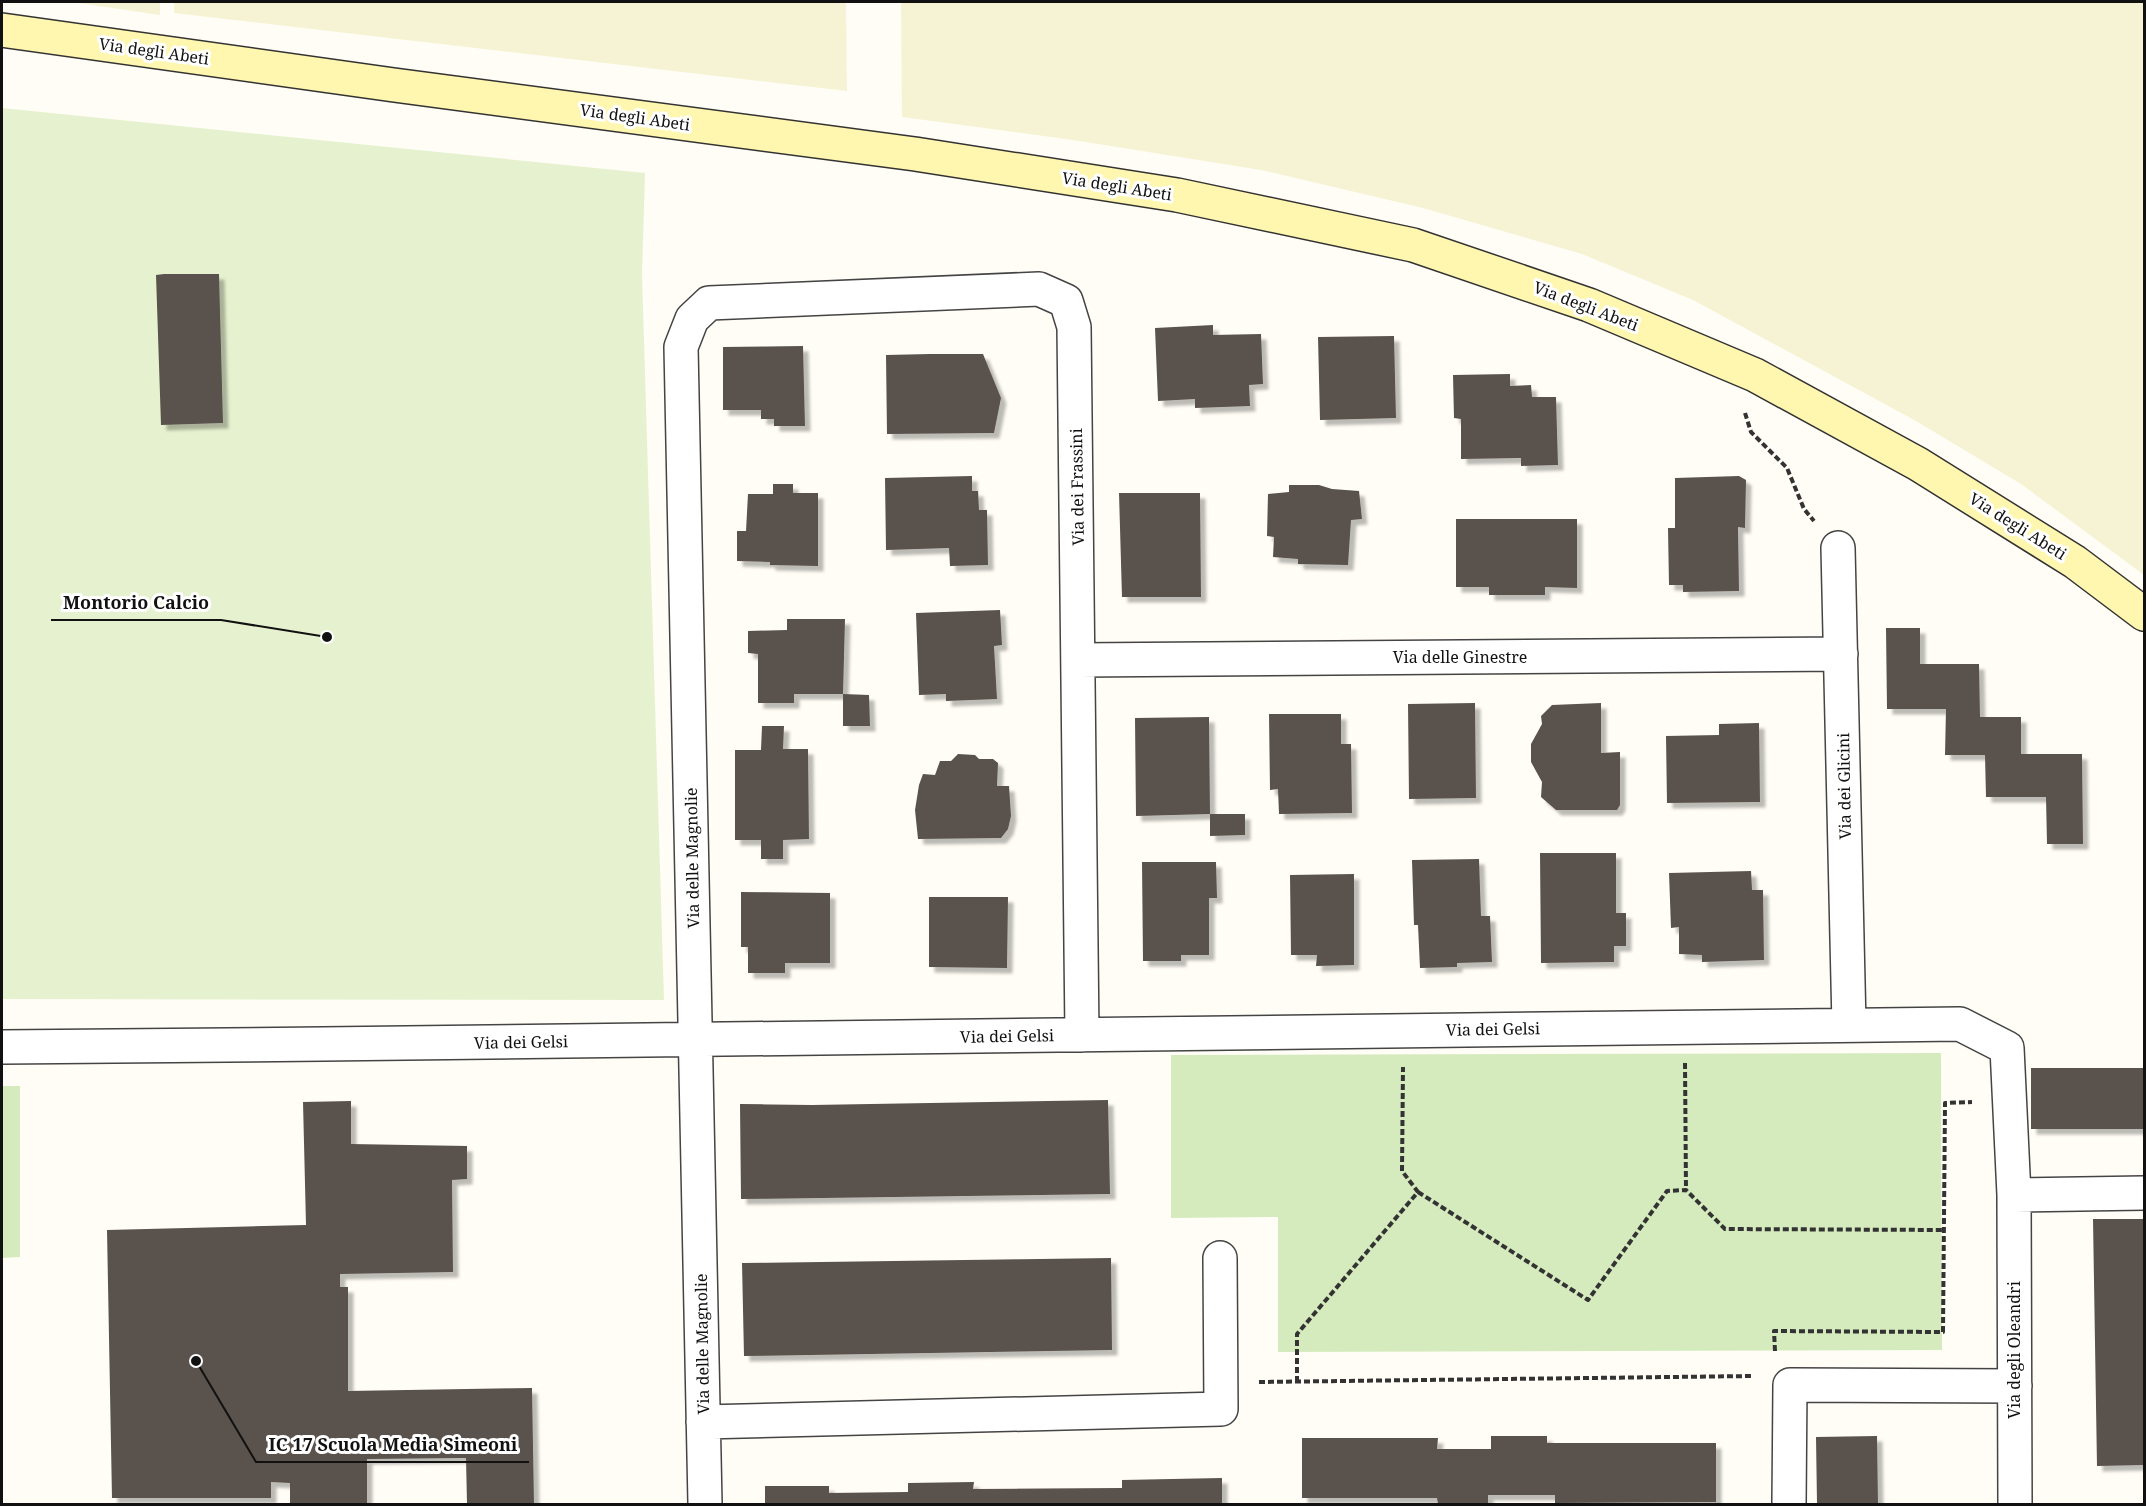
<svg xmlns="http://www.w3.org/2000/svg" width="2146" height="1506" viewBox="0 0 2146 1506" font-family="'Noto Serif',serif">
	<defs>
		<filter id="shadow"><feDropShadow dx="5.5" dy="5.5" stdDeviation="1.5" flood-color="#0004"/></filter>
	</defs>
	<rect width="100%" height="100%" fill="#fffdf5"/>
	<!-- farmland -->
	<path fill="#f6f3d4" d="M 72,2 L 160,2 L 160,15 Z
		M 174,2 L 846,2 L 847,91 L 174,13 Z
		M 901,2 L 2144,2 L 2144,575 L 2021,484 L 1916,421 L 1693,300 L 1582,254 L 1423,208 L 1261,170 L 1073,140 L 902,117 Z"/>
	<!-- green -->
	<path fill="#d5ebbd" d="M 1941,1053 L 1942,1350 L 1278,1352 L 1278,1217 L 1171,1218 L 1171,1055 Z
		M 2,1086 L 20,1086 L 20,1257 L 2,1258 Z"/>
	<!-- pitch -->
	<path fill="#e6f2cf" d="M 2,108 L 645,173 L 642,275 L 664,1000 L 2,999 Z"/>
	<!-- building -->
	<path fill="#5a524d" filter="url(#shadow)" d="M 164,274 L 219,274 L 223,423 L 161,425 L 156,275 Z
		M 1213,325 L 1213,335 L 1261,334 L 1263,384 L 1249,385 L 1250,406 L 1195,408 L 1195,399 L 1158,401 L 1155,328 Z
		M 1394,336 L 1396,418 L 1320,420 L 1318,337 Z
		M 803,346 L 805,426 L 774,426 L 774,419 L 761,419 L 761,410 L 723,410 L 723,347 Z
		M 930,354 L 983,354 L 1001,398 L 994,433 L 887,434 L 886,355 Z
		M 1510,374 L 1510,386 L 1531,385 L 1532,397 L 1556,397 L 1558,465 L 1521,466 L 1521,458 L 1461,459 L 1461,419 L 1454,418 L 1453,375 Z
		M 972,476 L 972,491 L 978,491 L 979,510 L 987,510 L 988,565 L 950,566 L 949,548 L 886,550 L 885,478 Z
		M 1739,476 L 1746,480 L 1745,528 L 1738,527 L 1739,591 L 1683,592 L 1683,585 L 1669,585 L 1668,528 L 1675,528 L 1675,478 Z
		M 773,484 L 793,484 L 793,493 L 818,493 L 818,566 L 770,565 L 770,562 L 737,561 L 737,531 L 746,531 L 748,494 L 773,494 Z
		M 1289,485 L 1319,485 L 1332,489 L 1359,491 L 1362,519 L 1351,520 L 1348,565 L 1298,564 L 1298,559 L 1273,557 L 1274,537 L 1267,536 L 1268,494 L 1289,492 Z
		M 1119,493 L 1200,493 L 1201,597 L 1122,597 Z
		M 1456,519 L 1577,519 L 1577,588 L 1545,587 L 1545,595 L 1489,595 L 1489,587 L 1456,587 Z
		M 1000,610 L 1002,645 L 994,646 L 997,699 L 946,701 L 946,694 L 919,695 L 916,613 Z
		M 787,619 L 845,619 L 843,694 L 794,694 L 794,703 L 758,703 L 758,654 L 748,653 L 748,631 L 787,630 Z
		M 1886,628 L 1920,628 L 1920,664 L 1979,664 L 1980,717 L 2021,717 L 2021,754 L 2082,754 L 2083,844 L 2047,844 L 2046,797 L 1986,797 L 1985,755 L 1945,755 L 1946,709 L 1887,709 Z
		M 843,694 L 869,695 L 870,726 L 843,726 Z
		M 1475,703 L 1476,798 L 1409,799 L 1408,704 Z
		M 1601,703 L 1601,753 L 1620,752 L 1620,805 L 1617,810 L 1556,810 L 1541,797 L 1542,782 L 1531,762 L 1531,744 L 1542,724 L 1541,716 L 1552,705 Z
		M 1269,714 L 1341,714 L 1341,744 L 1351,744 L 1352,813 L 1279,814 L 1278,789 L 1270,790 Z
		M 1209,717 L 1210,814 L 1136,816 L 1135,718 Z
		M 1759,723 L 1760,802 L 1667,803 L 1666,736 L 1719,735 L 1719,724 Z
		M 762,726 L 784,726 L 783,749 L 808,749 L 809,839 L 783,840 L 783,859 L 761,859 L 761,840 L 735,840 L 735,750 L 761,750 Z
		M 958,754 L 975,755 L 979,759 L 993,759 L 998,763 L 997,786 L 1009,786 L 1011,816 L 1008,829 L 1001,838 L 918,839 L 915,810 L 919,785 L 923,774 L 935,775 L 940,761 L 951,761 Z
		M 1210,814 L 1245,814 L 1245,835 L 1210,836 Z
		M 1540,853 L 1616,853 L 1616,913 L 1626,913 L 1626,946 L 1614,946 L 1614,962 L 1541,963 Z
		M 1479,859 L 1481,916 L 1490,916 L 1492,962 L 1457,963 L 1457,967 L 1420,968 L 1418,925 L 1414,925 L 1412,860 Z
		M 1142,862 L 1216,862 L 1217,898 L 1209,898 L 1209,955 L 1181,955 L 1181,961 L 1143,961 Z
		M 1751,871 L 1752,890 L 1763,890 L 1764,960 L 1702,962 L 1702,955 L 1679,954 L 1679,927 L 1671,928 L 1669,873 Z
		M 1354,874 L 1354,965 L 1316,966 L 1317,955 L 1291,955 L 1290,875 Z
		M 741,892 L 830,893 L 830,963 L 785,963 L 785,973 L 748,973 L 748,947 L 741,947 Z
		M 929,897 L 1008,897 L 1007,968 L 929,967 Z
		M 2031,1068 L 2144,1068 L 2144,1129 L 2031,1129 Z
		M 1108,1100 L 1110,1194 L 741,1199 L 740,1104 L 812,1105 Z
		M 351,1101 L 351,1144 L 467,1146 L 467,1179 L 452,1180 L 453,1272 L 340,1274 L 340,1287 L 348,1287 L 348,1391 L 532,1388 L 534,1504 L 467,1504 L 466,1458 L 367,1459 L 367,1504 L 290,1504 L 290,1483 L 271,1482 L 271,1498 L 112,1498 L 107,1230 L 306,1225 L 303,1102 Z
		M 2093,1219 L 2144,1219 L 2144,1465 L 2097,1466 Z
		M 1111,1258 L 1112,1350 L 744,1356 L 742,1263 Z
		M 1491,1436 L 1547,1436 L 1547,1443 L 1716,1443 L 1716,1502 L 1555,1503 L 1555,1495 L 1488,1495 L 1488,1504 L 1438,1504 L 1437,1498 L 1302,1498 L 1302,1438 L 1438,1438 L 1437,1449 L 1491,1449 Z
		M 1877,1436 L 1878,1504 L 1817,1504 L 1816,1437 Z
		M 1222,1478 L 1222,1504 L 765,1504 L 765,1486 L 829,1486 L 829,1493 L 908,1492 L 908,1483 L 974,1482 L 973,1489 L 1122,1488 L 1122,1480 Z"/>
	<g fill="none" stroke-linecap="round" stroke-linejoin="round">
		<defs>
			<path id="street" d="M 1838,548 L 1849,1025
				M 1079,660 L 1841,654
				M 2,1047 L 323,1044 L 1960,1024 L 2007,1048 L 2014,1195 L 2015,1504
				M 2014,1195 L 2144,1193
				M 703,1422 L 1221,1409 L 1220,1258
				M 705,1504 L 681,347 L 692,319 L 709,303 L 1039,289 L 1066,301 L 1074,327 L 1082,1035
				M 1789,1504 L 1790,1385 L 2015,1386"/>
			<path id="secondary" d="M 2,30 L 394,85 L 915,154 L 1177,195 L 1413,245 L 1589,305 L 1755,375 L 1918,464 L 2075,562 L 2144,614"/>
		</defs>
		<!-- street casing -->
		<use href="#street" stroke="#444" stroke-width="36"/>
		<!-- secondary casing -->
		<use href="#secondary" stroke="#333" stroke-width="36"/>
		<!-- path -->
		<path stroke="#333" stroke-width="4" stroke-dasharray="6 3" stroke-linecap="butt" d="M 1745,413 L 1751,432 L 1787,468 L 1804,509 L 1814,521
			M 1685,1063 L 1686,1190
			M 1418,1192 L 1588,1300 L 1667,1191 L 1686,1190 L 1725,1229 L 1944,1230
			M 1775,1351 L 1774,1331 L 1943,1332 L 1945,1103 L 1972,1102
			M 1259,1382 L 1753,1376
			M 1297,1382 L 1297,1334 L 1418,1192 L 1402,1171 L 1403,1067"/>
		<!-- street -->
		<use href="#street" stroke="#fff" stroke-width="33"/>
		<!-- secondary -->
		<use href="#secondary" stroke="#fff6b0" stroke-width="33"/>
	</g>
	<g text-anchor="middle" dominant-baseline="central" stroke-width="6" stroke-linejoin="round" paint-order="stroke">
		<!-- street labels -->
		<g font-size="16" fill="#111" stroke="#fff">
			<text transform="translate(154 51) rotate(8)">Via degli Abeti</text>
			<text transform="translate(635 117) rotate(8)">Via degli Abeti</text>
			<text transform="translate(1117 186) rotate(9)">Via degli Abeti</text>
			<text transform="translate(1586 306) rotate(21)">Via degli Abeti</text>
			<text transform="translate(1077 487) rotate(-91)">Via dei Frassini</text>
			<text transform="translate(2018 526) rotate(32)">Via degli Abeti</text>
			<text x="1460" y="657">Via delle Ginestre</text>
			<text transform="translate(1844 786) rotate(-91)">Via dei Glicini</text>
			<text transform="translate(692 858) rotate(-91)">Via delle Magnolie</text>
			<text transform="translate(1493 1029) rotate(-1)">Via dei Gelsi</text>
			<text transform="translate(1007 1036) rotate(-1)">Via dei Gelsi</text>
			<text transform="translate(521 1042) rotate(-1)">Via dei Gelsi</text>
			<text transform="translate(702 1344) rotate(-91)">Via delle Magnolie</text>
			<text transform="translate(2014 1350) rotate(-90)">Via degli Oleandri</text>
		</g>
	</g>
	<!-- callouts -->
	<path fill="none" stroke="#111" stroke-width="2" d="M327 637L221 620H51M196 1361L256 1462H529"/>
	<g fill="#111" stroke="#fff" stroke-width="2">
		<circle cx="327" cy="637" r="6"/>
		<circle cx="196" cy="1361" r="6"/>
	</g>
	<g font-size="18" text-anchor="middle" font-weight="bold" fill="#111" stroke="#fff" stroke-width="6" stroke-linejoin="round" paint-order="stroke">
		<text x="136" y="609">Montorio Calcio</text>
		<text x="393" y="1451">IC 17 Scuola Media Simeoni</text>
	</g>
	<!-- border -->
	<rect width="2146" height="1506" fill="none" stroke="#111111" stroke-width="6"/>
</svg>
